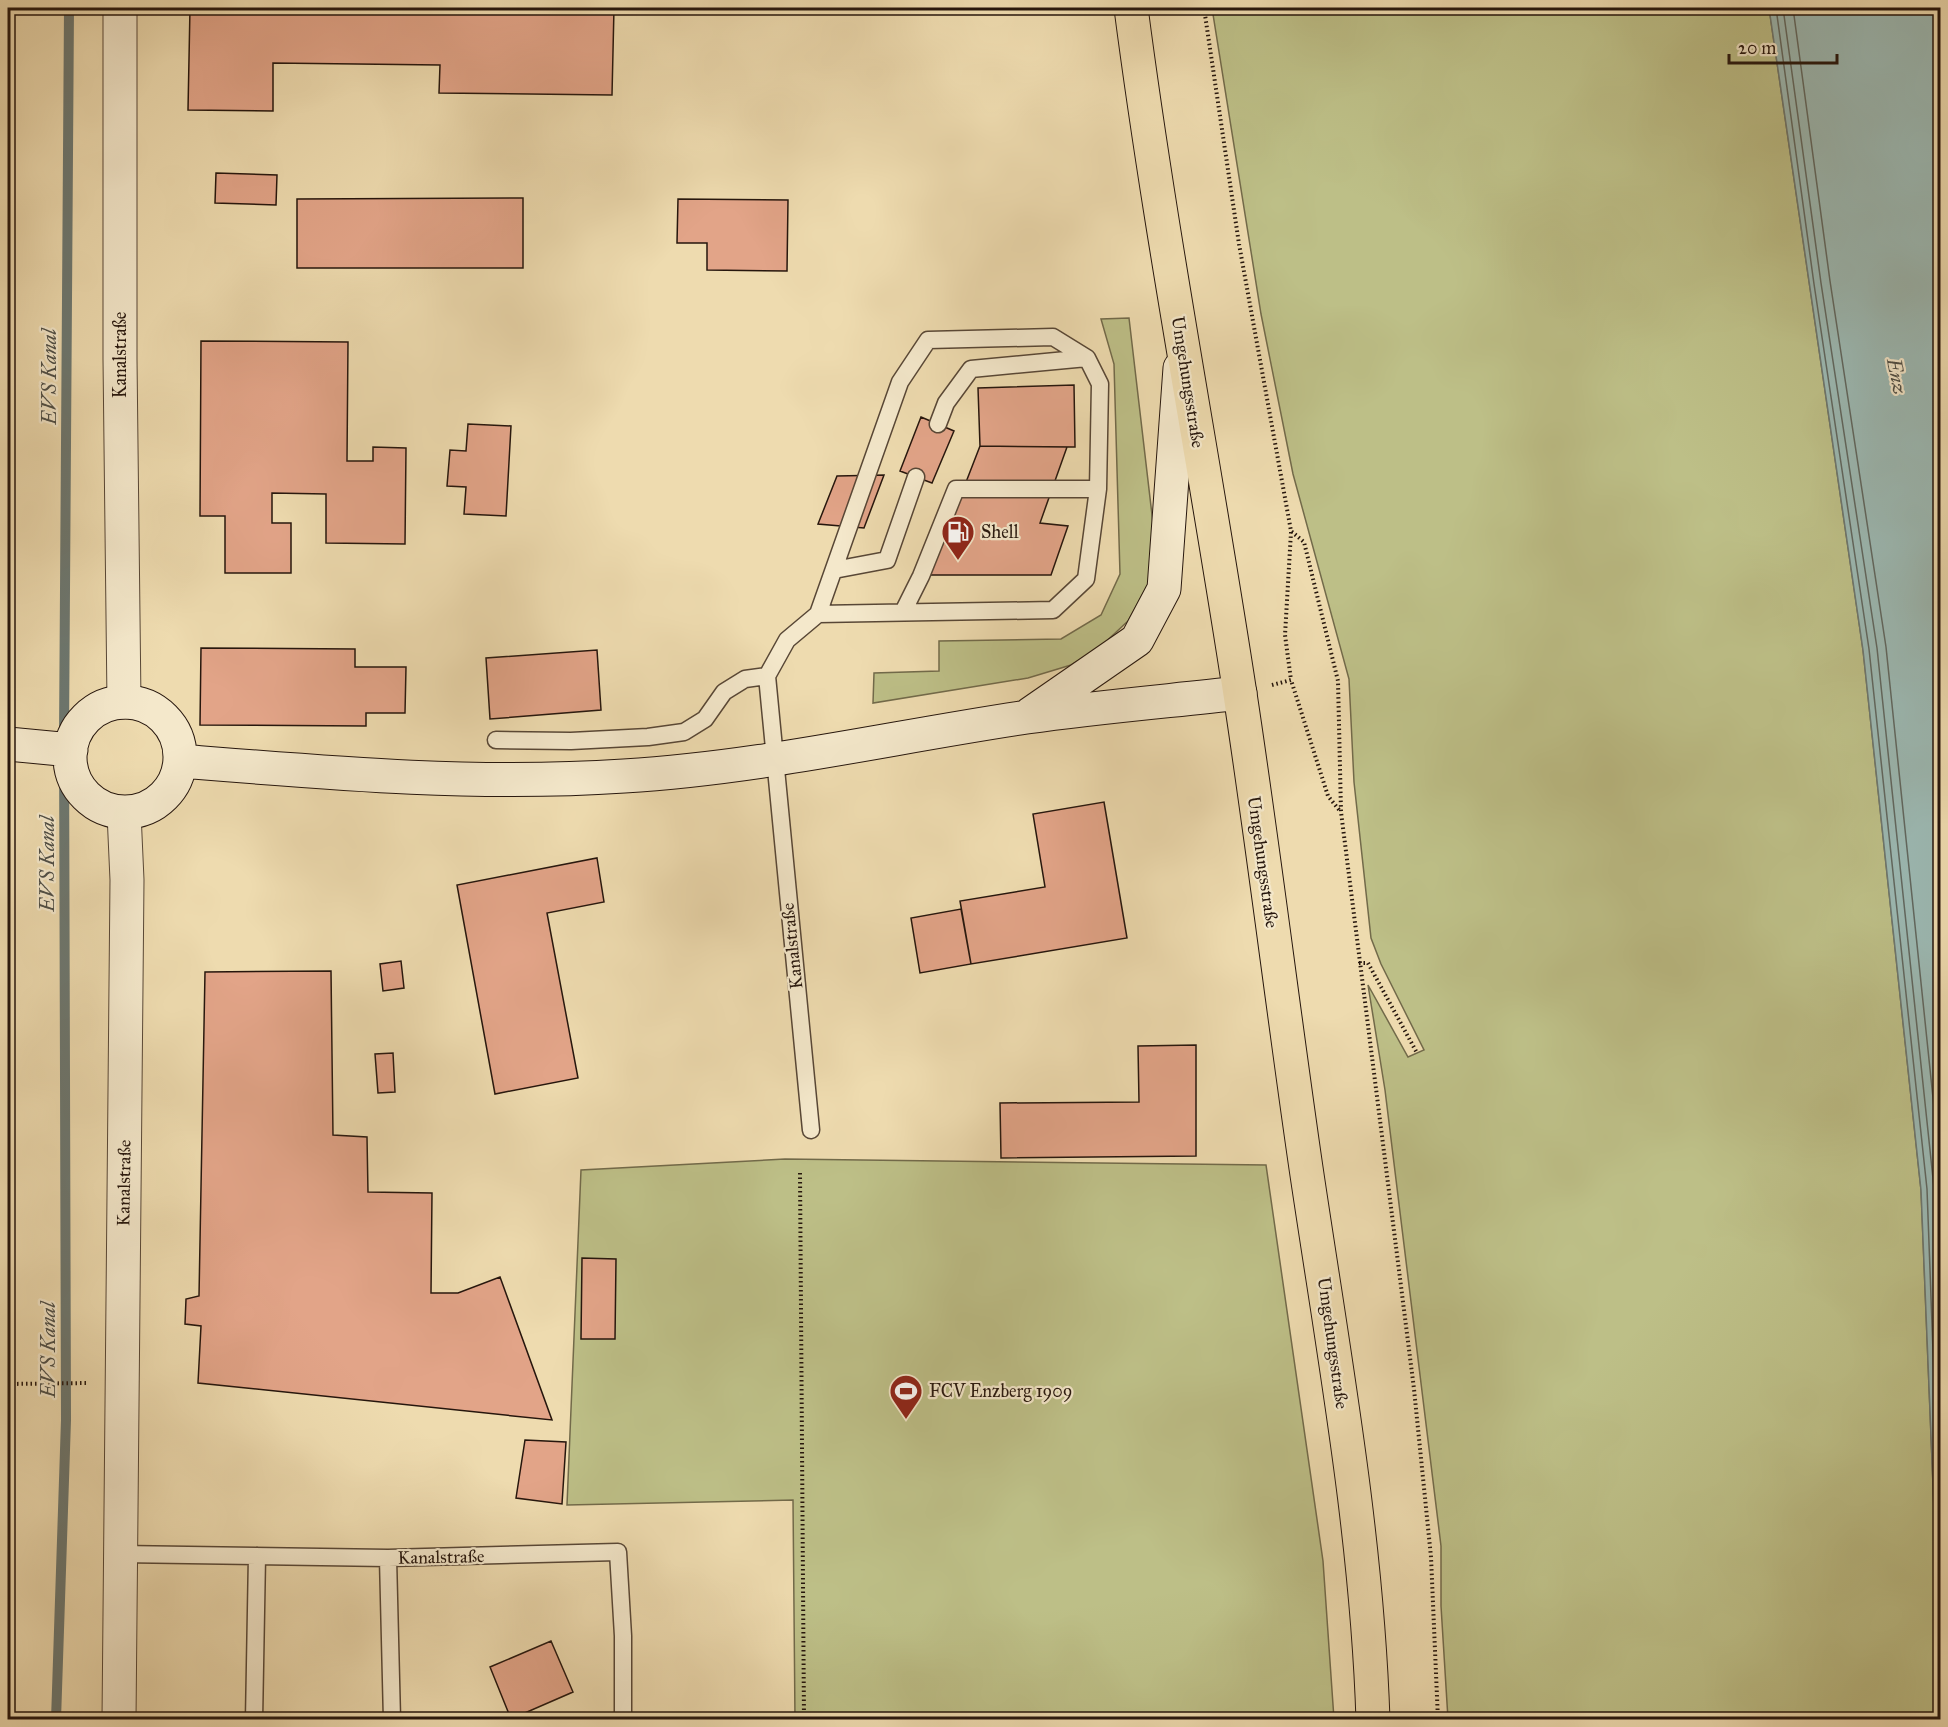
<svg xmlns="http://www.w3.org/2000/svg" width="1948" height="1727" viewBox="0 0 1948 1727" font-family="'IM FELL Great Primer',serif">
	<rect width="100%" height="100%" fill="#eedbaf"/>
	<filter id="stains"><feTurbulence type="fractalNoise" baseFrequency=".00333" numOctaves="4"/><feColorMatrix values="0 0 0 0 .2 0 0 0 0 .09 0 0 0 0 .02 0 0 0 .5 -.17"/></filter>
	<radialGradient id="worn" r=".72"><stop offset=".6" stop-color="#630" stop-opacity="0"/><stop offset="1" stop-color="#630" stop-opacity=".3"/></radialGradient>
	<!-- green -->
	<path fill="#bdbf87" stroke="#726a4a" stroke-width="1.5" d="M 1212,8 L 1769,8 L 1863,650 L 1921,1190 L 1940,1657 L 1940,1719 L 1448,1719 L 1441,1606 L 1441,1546 L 1385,1090 L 1368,985 L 1408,1057 L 1424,1050 L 1381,964 L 1371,938 L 1354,782 L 1349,679 L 1293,474 L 1261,314 Z
		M 1129,318 L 1154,532 L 1150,581 L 1128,621 L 1098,649 L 1071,665 L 1028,678 L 873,703 L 874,673 L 939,671 L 939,641 L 1061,639 L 1101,615 L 1120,574 L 1114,364 L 1101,319 Z
		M 785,1159 L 1266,1165 L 1323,1561 L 1334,1719 L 795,1719 L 793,1500 L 567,1505 L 581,1170 Z"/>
	<!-- water -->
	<path fill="#9cb9b3" stroke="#6d7871" stroke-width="1.5" d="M 1769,8 L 1940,8 L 1940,1657 L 1921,1190 L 1863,650 Z"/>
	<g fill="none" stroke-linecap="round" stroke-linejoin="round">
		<!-- shore -->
		<path stroke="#616860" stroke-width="1.5" d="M 1776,8 L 1814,284 L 1869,649 L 1927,1189 L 1940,1541
			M 1783,8 L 1821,283 L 1877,648 L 1934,1188 L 1940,1352
			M 1793,8 L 1830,281 L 1886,647 L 1940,1165"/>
		<!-- stream -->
		<path stroke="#6d7871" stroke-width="10" d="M 56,1720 L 66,1420 L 64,735 L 69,8"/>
	</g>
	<!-- building -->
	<path fill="#e2a488" stroke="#26160d" stroke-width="1.5" d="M 190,8 L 614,8 L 612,95 L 439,93 L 440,65 L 273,63 L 273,111 L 188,110 Z
		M 216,173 L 277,175 L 276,205 L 215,203 Z
		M 523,198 L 523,268 L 297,268 L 297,199 Z
		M 678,199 L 788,200 L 787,271 L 707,270 L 707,243 L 677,243 Z
		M 201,341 L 348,342 L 347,461 L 373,461 L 373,447 L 406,448 L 405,544 L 326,543 L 326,494 L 272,493 L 272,523 L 291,523 L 291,573 L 225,573 L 225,516 L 200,516 Z
		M 1074,385 L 1075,447 L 980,446 L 978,388 Z
		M 921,417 L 954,431 L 932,483 L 900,471 Z
		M 468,424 L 511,426 L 506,516 L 464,514 L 466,487 L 447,486 L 450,450 L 466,451 Z
		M 980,446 L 1067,447 L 1040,523 L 1068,526 L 1051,575 L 930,575 Z
		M 884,475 L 864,528 L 818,524 L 837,476 Z
		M 201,648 L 355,649 L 355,667 L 406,667 L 405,713 L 366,713 L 366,726 L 200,725 Z
		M 597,650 L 601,710 L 490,719 L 486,658 Z
		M 1104,802 L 1127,938 L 971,964 L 960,901 L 1045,887 L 1033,814 Z
		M 597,858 L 604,902 L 547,913 L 578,1078 L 495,1094 L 457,885 Z
		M 961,909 L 971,964 L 920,973 L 911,918 Z
		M 401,961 L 404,988 L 383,991 L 380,964 Z
		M 331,971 L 333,1135 L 367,1137 L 368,1192 L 432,1193 L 431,1293 L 458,1293 L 500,1277 L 552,1420 L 198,1383 L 201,1326 L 185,1324 L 186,1299 L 199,1296 L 205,972 Z
		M 1196,1045 L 1196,1156 L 1001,1158 L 1000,1103 L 1139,1102 L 1138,1046 Z
		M 393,1053 L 395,1092 L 378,1093 L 375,1054 Z
		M 582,1258 L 616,1259 L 615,1339 L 581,1339 Z
		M 525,1440 L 566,1442 L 562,1504 L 516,1498 Z
		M 551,1641 L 573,1692 L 511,1719 L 490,1667 Z"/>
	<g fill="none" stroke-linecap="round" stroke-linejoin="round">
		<defs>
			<path id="lane" d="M 938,424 L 946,403 L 971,369 L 1087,358
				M 834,570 L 887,560 L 916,477
				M 903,612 L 921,576 L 956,489 L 1098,489
				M 767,676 L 787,640 L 818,614 L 900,382 L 928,340 L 1053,337 L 1087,358 L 1100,384 L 1098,489 L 1086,579 L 1053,610 L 818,614
				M 496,740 L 571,741 L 648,737 L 684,732 L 705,719 L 724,692 L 745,679 L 767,676 L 811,1130
				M 120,1554 L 388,1558 L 618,1552 L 623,1636 L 623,1720
				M 388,1558 L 392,1720
				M 254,1720 L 257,1556"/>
			<path id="street" d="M 120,8 L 120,359 L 124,702
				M 119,1720 L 127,880 L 124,813"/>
			<path id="secondary" d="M70 757a55 55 0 1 1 110 0a55 55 0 1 1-110 0Z
				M 1030,714 L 1137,640 L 1164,589 L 1180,368
				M 8,744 L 71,750
				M 180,761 C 328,773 475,786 624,776 C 760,768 892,737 1027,717 C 1097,707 1169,701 1240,693"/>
			<path id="primary" d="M 1131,8 C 1161,238 1205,465 1240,694 C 1264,852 1283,1010 1306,1168 C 1333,1351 1367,1534 1373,1720"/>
		</defs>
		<!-- lane casing -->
		<use href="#lane" stroke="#584736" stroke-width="19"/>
		<!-- street casing -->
		<use href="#street" stroke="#584736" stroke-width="35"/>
		<!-- secondary casing -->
		<use href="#secondary" stroke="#26160d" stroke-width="35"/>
		<!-- primary casing -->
		<use href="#primary" stroke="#26160d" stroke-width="35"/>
		<!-- path -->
		<path stroke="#26160d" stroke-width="4" stroke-dasharray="1.5 3" stroke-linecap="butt" d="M 1204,8 L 1239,244 L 1291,531 L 1304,542 L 1338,681 L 1341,812 L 1414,1389 L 1431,1557 L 1438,1720
			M 1291,532 L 1285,635 L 1291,680
			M 1272,685 L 1291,680 L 1328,796 L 1340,811
			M 1359,963 L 1368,963 L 1417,1053
			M 800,1173 L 804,1720
			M 8,1384 L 88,1383"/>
		<!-- lane -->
		<use href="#lane" stroke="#f4e8cb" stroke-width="16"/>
		<!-- street -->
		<use href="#street" stroke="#f4e8cb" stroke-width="33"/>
		<!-- secondary -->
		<use href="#secondary" stroke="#f4e8cb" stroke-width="33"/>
		<!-- primary -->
		<use href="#primary" stroke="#eedbaf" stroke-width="33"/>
	</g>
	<!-- icons -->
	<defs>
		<symbol id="fuel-pin" viewBox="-11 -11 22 30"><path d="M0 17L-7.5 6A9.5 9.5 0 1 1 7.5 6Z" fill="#8f2418" stroke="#f4e8cb"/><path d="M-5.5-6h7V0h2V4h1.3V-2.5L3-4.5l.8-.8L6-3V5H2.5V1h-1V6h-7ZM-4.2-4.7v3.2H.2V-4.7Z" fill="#fff"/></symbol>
		<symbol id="stadium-pin" viewBox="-11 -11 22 30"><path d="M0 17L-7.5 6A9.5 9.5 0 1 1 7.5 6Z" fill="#8f2418" stroke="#f4e8cb"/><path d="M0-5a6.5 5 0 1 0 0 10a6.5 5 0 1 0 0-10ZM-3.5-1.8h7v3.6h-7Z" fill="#fff"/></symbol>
	</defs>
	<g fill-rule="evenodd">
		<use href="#fuel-pin" x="939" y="513" width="38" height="52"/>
		<use href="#stadium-pin" x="887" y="1372" width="38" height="52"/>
	</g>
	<g text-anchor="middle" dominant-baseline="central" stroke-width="4.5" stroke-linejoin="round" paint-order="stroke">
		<!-- street labels -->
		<g font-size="18" fill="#26160d" stroke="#f4e8cb">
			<text transform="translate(120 355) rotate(-90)">Kanalstraße</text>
			<text transform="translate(1188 382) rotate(81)">Umgehungsstraße</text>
			<text transform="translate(1263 862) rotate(82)">Umgehungsstraße</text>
			<text transform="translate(792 946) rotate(-96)">Kanalstraße</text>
			<text transform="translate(124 1183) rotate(-89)">Kanalstraße</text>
			<text transform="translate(1333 1343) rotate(82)">Umgehungsstraße</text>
			<text transform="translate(441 1557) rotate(-1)">Kanalstraße</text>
		</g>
		<!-- poi labels -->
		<g font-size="18" fill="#26160d" stroke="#f4e8cb" text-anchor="start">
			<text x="981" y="532">Shell</text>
			<text x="929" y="1391">FCV Enzberg 1909</text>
		</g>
		<!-- water labels -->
		<g font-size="20" font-style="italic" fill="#4f4f47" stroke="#f4e8cb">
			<text transform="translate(1897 376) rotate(79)">Enz</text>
			<text transform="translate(49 377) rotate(-90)">EVS Kanal</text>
			<text transform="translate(47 864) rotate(-90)">EVS Kanal</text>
			<text transform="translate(48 1350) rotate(-90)">EVS Kanal</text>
		</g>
	</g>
	<!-- margin -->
	<rect width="1948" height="1727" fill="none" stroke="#eedbaf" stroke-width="30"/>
	<rect x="9" y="9" width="1930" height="1709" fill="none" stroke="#26160d" stroke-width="3"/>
	<rect x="15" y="15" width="1918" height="1697" fill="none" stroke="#26160d" stroke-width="1.5"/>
	<!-- scale -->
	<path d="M1729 54v9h108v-9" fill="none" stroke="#26160d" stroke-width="3"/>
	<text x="1738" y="54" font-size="18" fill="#26160d" stroke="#f4e8cb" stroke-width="4.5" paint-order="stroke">20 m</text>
	<rect width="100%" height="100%" filter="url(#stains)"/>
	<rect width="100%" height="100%" fill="url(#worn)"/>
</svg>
